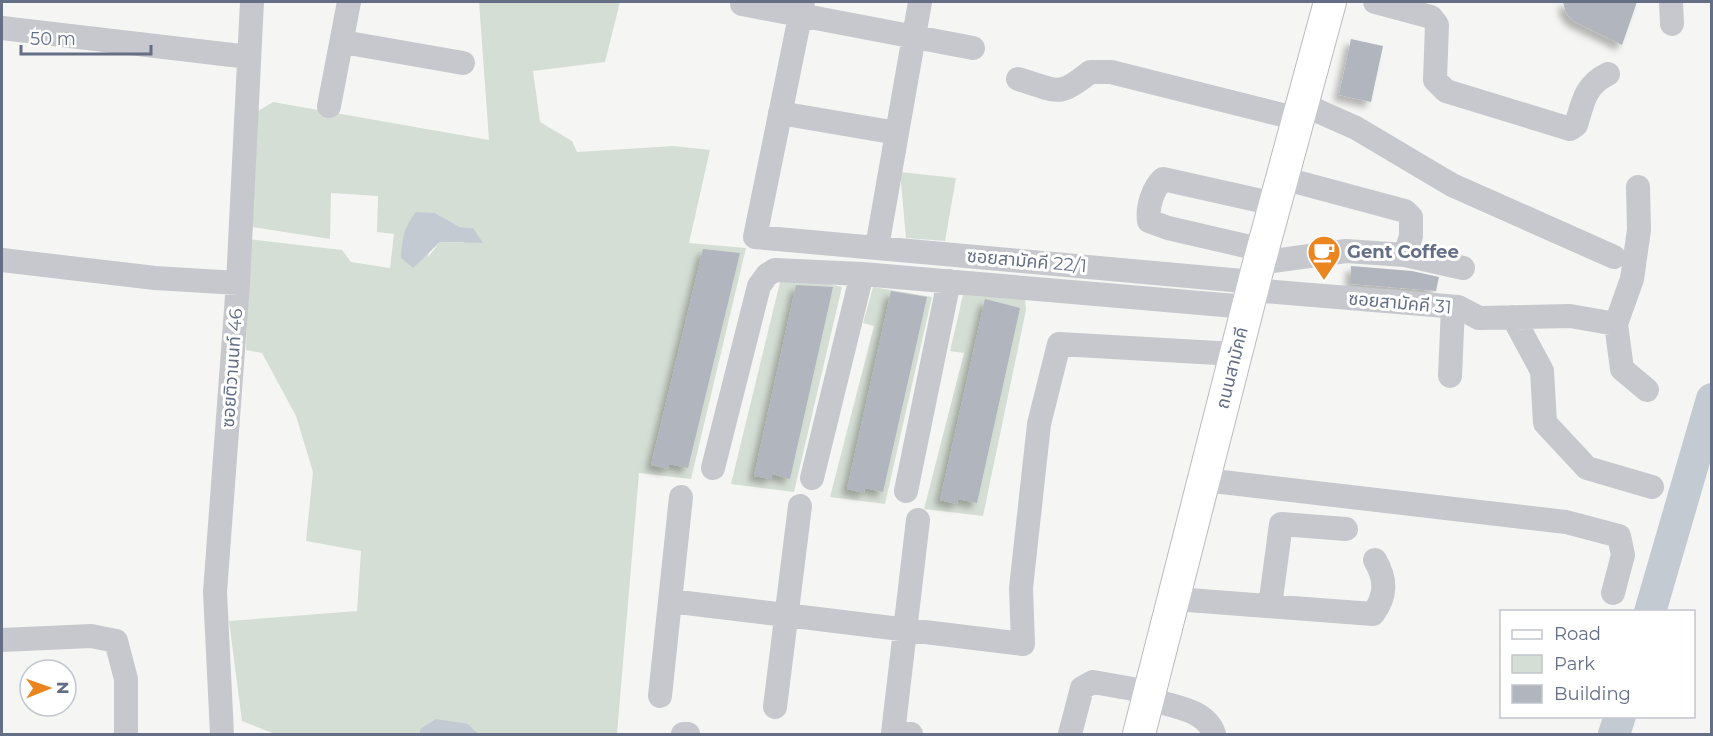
<svg xmlns="http://www.w3.org/2000/svg" width="1713" height="736" viewBox="0 0 1713 736" font-family="Montserrat,'Noto Sans Thai',sans-serif">
	<defs>
		<filter id="shadow"><feDropShadow dx="-5.5" dy="5.5" stdDeviation="3" flood-color="#0004"/></filter>
	</defs>
	<rect width="100%" height="100%" fill="#f5f6f3"/>
	<!-- green -->
	<path fill="#d5ded4" fill-rule="evenodd" d="M 479,2 L 620,2 L 605,62 L 533,71 L 540,122 L 572,141 L 577,152 L 674,146 L 710,150 L 689,243 L 746,248 L 691,479 L 639,473 L 617,734 L 479,734 L 468,724 L 420,729 L 420,734 L 275,734 L 242,721 L 229,621 L 357,611 L 361,551 L 306,541 L 313,472 L 296,416 L 262,353 L 246,350 L 248,239 L 342,250 L 351,262 L 390,268 L 394,234 L 377,232 L 378,196 L 331,193 L 330,239 L 252,227 L 258,111 L 273,102 L 489,140 ZM 435,213 L 460,227 L 473,228 L 464,243 L 440,242 L 428,257 Z
		M 900,172 L 956,178 L 945,241 L 906,238 Z
		M 782,274 L 842,287 L 794,492 L 731,484 Z
		M 873,287 L 932,297 L 885,504 L 830,497 L 874,326 L 863,323 Z
		M 987,294 L 1025,298 L 1026,310 L 983,516 L 924,509 L 964,353 L 950,351 L 963,295 Z"/>
	<!-- water -->
	<path fill="#c4cad2" d="M 416,212 L 435,213 L 460,227 L 473,228 L 483,243 L 440,242 L 413,268 L 401,258 C 402,239 404,227 416,212 Z
		M 436,719 L 468,724 L 479,734 L 420,734 L 420,729 Z"/>
	<g fill="none" stroke-linecap="round" stroke-linejoin="round">
		<!-- river -->
		<path stroke="#c4cad2" stroke-width="32" d="M 1650,612 L 1712,399
			M 1614,734 L 1620,716"/>
	</g>
	<!-- building -->
	<path fill="#b1b5bd" filter="url(#shadow)" d="M 1563,2 L 1637,2 L 1622,45 L 1573,21 L 1566,13 Z
		M 1351,39 L 1383,46 L 1371,102 L 1339,95 Z
		M 703,249 L 740,253 L 688,468 L 669,464 L 668,469 L 651,465 Z
		M 1351,266 L 1412,271 L 1439,277 L 1436,291 L 1351,284 Z
		M 796,285 L 833,287 L 790,479 L 772,474 L 771,479 L 754,476 Z
		M 891,291 L 927,297 L 883,492 L 865,488 L 864,493 L 847,489 Z
		M 985,299 L 1020,308 L 977,503 L 958,499 L 957,504 L 940,500 Z"/>
	<g fill="none" stroke-linecap="round" stroke-linejoin="round">
		<defs>
			<path id="major" d="M 1139,734 L 1259,263 L 1330,2"/>
		</defs>
		<!-- major casing -->
		<use href="#major" stroke="#b9bbc0" stroke-width="34"/>
		<!-- minor -->
		<path stroke="#c6c8cd" stroke-width="24" d="M 803,2 L 755,237 L 1254,282
			M 1375,2 L 1431,17 L 1437,25 L 1435,80 L 1446,91 L 1570,129 L 1576,125 C 1583,102 1585,85 1608,74
			M 1671,2 L 1672,24
			M 742,4 L 973,48
			M 2,28 L 249,57
			M 343,42 L 463,63
			M 1018,79 C 1057,90 1057,99 1090,72 L 1111,72 L 1298,119
			M 1302,104 L 1356,128 L 1452,185 L 1614,257
			M 329,106 L 349,2
			M 780,113 L 897,133
			M 1638,187 L 1639,230 L 1632,279 L 1616,324 L 1622,369 L 1647,390
			M 877,247 L 920,2
			M 1263,250 L 1168,228 L 1149,221 C 1147,207 1153,188 1163,179 L 1275,204
			M 1405,255 L 1463,268
			M 2,260 L 155,278 L 238,283
			M 1259,263 L 1346,251 L 1405,255 L 1411,236 L 1411,217 L 1405,211 L 1282,178
			M 1252,290 L 1458,307 L 1479,318 L 1570,316 L 1616,324
			M 1513,317 L 1542,371 L 1545,423 L 1587,468 L 1652,487
			M 1450,376 L 1453,307
			M 713,468 L 759,286 L 767,275 L 775,270 L 862,274 L 1247,307
			M 812,478 L 862,274
			M 1205,480 L 1566,522 L 1619,536 L 1623,555 L 1613,593
			M 906,491 L 949,281
			M 1175,599 L 1373,614 C 1387,595 1386,579 1375,560
			M 670,601 L 1023,644 L 1021,588 L 1039,424 L 1059,344 L 1235,354
			M 1270,606 L 1281,524 L 1346,529
			M 2,640 L 91,636 L 116,641 L 126,679 L 126,734
			M 660,696 L 681,497
			M 1148,699 C 1171,706 1206,709 1214,734
			M 775,707 L 800,506
			M 222,734 L 215,592 L 238,283 L 252,2
			M 683,734 L 688,734
			M 911,734 L 893,733 L 918,520
			M 1070,734 L 1082,688 L 1093,682 L 1150,692"/>
		<!-- major -->
		<use href="#major" stroke="#fff" stroke-width="32"/>
	</g>
	<!-- icons -->
	<defs>
		<symbol id="cafe-pin" viewBox="-11 -11 22 30"><path d="M0 17L-7.5 6A9.5 9.5 0 1 1 7.5 6Z" fill="#eb851f" stroke="#fff"/><path d="M-5.5-4.5H6V0H3Q3 3.5 0 3.5H-2.5Q-5.5 3.5-5.5 0ZM3-3.2v2h1.7v-2ZM-6 4.5H4V6H-6Z" fill="#fff"/></symbol>
	</defs>
	<g fill-rule="evenodd">
		<use href="#cafe-pin" x="1305" y="233" width="38" height="52"/>
	</g>
	<g text-anchor="middle" dominant-baseline="central" stroke-width="6" stroke-linejoin="round" paint-order="stroke">
		<!-- poi labels -->
		<g font-size="18" font-weight="bold" fill="#646e85" stroke="#fff" text-anchor="start">
			<text x="1347" y="252">Gent Coffee</text>
		</g>
		<!-- street labels -->
		<g font-size="18" fill="#646e85" stroke="#fff">
			<text transform="translate(1027 261) rotate(5)">ซอยสามัคคี 22/1</text>
			<text transform="translate(1400 303) rotate(5)">ซอยสามัคคี 31</text>
			<text transform="translate(232 368) rotate(-86)">ซอยติวานนท์ 46</text>
			<text transform="translate(1232 368) rotate(-76)">ถนนสามัคคี</text>
		</g>
	</g>
	<!-- border -->
	<rect width="1713" height="736" fill="none" stroke="#646e85" stroke-width="6"/>
	<!-- legend -->
	<rect x="1500" y="610" width="195" height="108" fill="#ffffff" stroke="#c1c5ce" stroke-width="1.5"/>
	<rect x="1512" y="630" width="30" height="9" fill="#ffffff" stroke="#c1c5ce" stroke-width="1.5"/>
	<text x="1554" y="640" font-size="18" fill="#646e85">Road</text>
	<rect x="1512" y="655" width="30" height="18" fill="#d5ded4" stroke="#c1c5ce" stroke-width="1.5"/>
	<text x="1554" y="670" font-size="18" fill="#646e85">Park</text>
	<rect x="1512" y="685" width="30" height="18" fill="#b1b5bd" stroke="#c1c5ce" stroke-width="1.5"/>
	<text x="1554" y="700" font-size="18" fill="#646e85">Building</text>
	<!-- north arrow -->
	<g transform="translate(48 688) rotate(89)"><circle r="28" fill="#ffffff" stroke="#c1c5ce" stroke-width="1.5"/>
	<path d="M0-4.5L10 22L0 15L-10 22Z" fill="#eb851f"/>
	<text y="-9" font-size="16" font-weight="bold" text-anchor="middle" fill="#646e85">N</text>
	</g>
	<!-- scale -->
	<path d="M21 45v9h130v-9" fill="none" stroke="#646e85" stroke-width="3"/>
	<text x="30" y="45" font-size="18" fill="#646e85" stroke="#ffffff" stroke-width="4.5" paint-order="stroke">50 m</text>
</svg>
